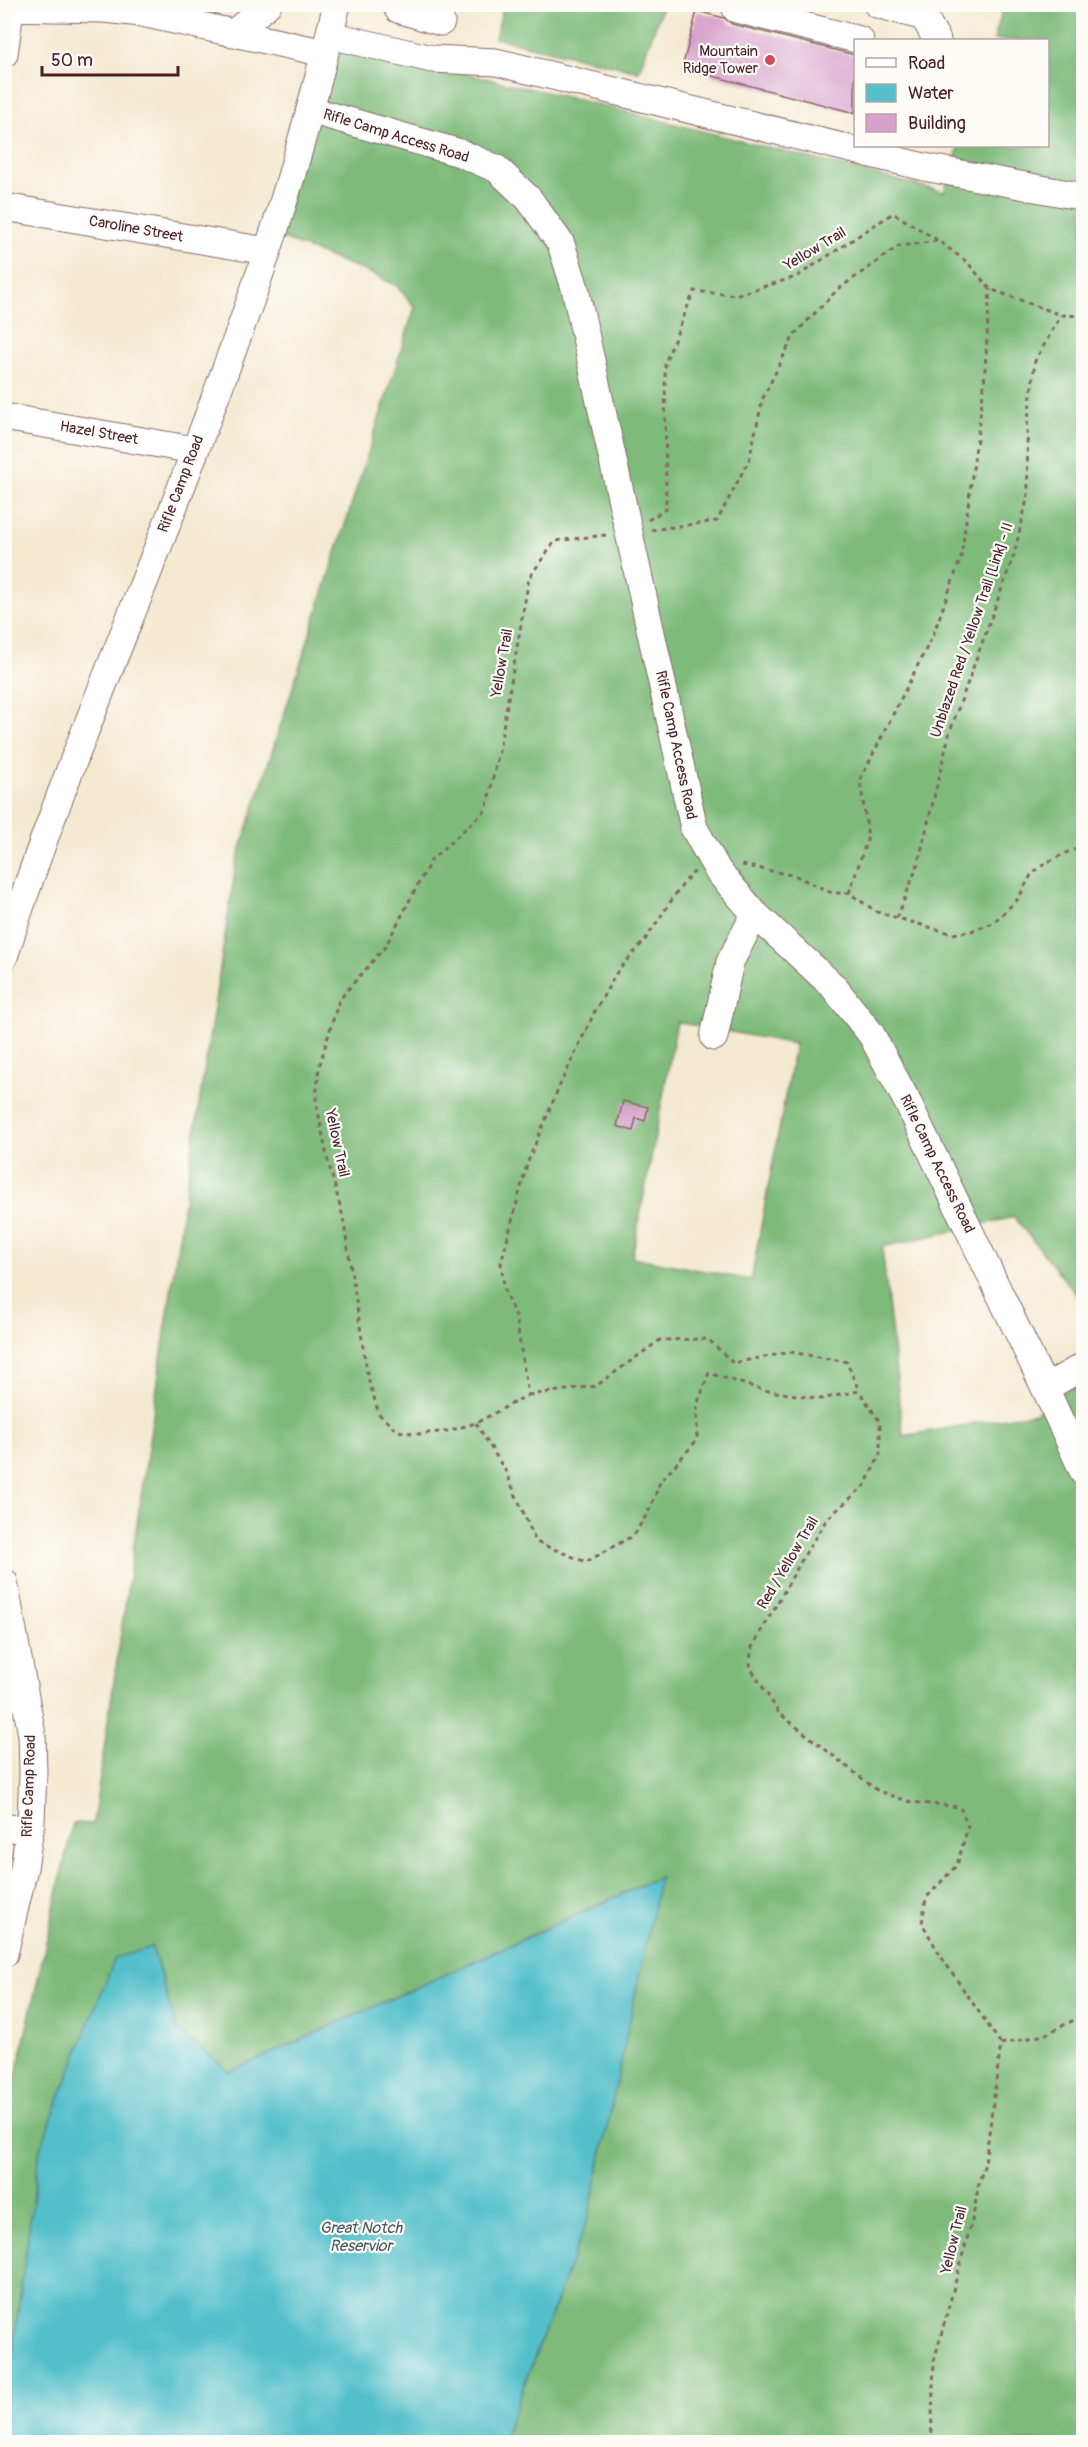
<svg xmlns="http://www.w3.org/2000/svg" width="1088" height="2447" viewBox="0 0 1088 2447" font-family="Pangolin,sans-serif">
	<rect width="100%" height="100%" fill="#fdfcf7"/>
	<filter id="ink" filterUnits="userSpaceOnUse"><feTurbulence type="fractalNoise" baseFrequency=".0167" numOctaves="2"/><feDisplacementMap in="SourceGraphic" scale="12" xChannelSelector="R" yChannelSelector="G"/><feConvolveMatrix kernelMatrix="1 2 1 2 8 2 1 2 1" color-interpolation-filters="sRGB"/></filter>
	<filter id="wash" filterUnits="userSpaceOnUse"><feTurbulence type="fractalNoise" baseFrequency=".008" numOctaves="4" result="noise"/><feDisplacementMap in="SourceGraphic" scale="24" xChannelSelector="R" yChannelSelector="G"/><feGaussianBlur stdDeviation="1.35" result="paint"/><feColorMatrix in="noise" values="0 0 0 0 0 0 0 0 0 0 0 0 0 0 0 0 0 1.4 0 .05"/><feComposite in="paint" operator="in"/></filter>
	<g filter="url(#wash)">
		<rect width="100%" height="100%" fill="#f4ead2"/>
		<!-- forest -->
		<path fill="#7ebb7a" stroke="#646d52" stroke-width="1.5" fill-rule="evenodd" d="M 504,5 L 504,4 L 663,5 L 639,71 L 495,38 Z
			M 1004,5 L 1083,5 L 1083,1299 L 1080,1299 L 1014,1217 L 882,1247 L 903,1436 L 1035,1413 L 1083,1377 L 1083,2442 L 502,2442 L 588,2218 L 659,1877 L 230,2072 L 177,2030 L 152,1947 L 40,2148 L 5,2408 L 5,2125 L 73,1823 L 93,1824 L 184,1203 L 236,864 L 415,307 L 397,286 L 366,271 L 278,237 L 337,44 L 567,97 L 944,192 L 959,146 L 1048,146 L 1048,40 L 994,40 ZM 677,1022 L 795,1044 L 751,1280 L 632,1257 Z"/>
		<!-- water -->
		<path fill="#52bfcb" stroke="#4e6f7b" stroke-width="1.5" d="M 660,1877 L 588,2218 L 502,2442 L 5,2442 L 5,2408 L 40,2148 L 115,1958 L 152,1947 L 177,2030 L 230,2072 Z"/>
		<g id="blocks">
			<!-- building -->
			<path fill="#d8a1cb" d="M 697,11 L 724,18 L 732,24 L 855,55 L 855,113 L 682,68 Z
				M 623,1101 L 648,1107 L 645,1121 L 636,1118 L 633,1131 L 617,1126 Z"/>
		</g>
	</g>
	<g filter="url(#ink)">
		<use href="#blocks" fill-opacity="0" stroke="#866665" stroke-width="1.5"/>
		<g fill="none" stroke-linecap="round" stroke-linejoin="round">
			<defs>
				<path id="minor" d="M 396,4 L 398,9 L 441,22
					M 737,4 L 736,9 L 860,40
					M 877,4 L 924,17 L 937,40
					M 4,7 L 104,9 L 142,13 L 325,53
					M 233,34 L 268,4
					M 330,35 L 432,59 L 496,62 L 924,167 L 1084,197
					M 4,54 L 11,4
					M 310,110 L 460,153 L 497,169 L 529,199 L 561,244 L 575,288 L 694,828 L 718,871 L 755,914 L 833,986 L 871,1034 L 909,1105 L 1045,1388 L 1084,1473
					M 4,207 L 267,251
					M 4,417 L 194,450
					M 4,957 C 42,836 90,718 137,600 C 180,492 222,383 260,273 C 291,185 315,95 337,4
					M 714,1037 L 730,962 L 755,914
					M 1045,1388 L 1084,1366
					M 4,1582 L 32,1735 L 33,1773 L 31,1821 L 24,1868 L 4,1954
					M 4,1827 L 30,1831"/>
			</defs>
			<!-- minor casing -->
			<use href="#minor" stroke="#866665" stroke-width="29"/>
			<!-- path -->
			<path stroke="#866665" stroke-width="3" stroke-dasharray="4.5 4.5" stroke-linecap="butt" d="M 648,520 L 666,509 L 665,363 L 694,291 L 735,295 L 796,277 L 893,213 L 939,241 L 968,263 L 990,289 L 1061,315 L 1084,316
				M 651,530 L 717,521 L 749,460 L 763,398 L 794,335 L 837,290 L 899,246 L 938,241
				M 606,535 L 555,541 L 529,578 L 499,751 L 486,810 L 431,860 L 385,947 L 339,1000 L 319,1067 L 316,1101 L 327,1157 L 343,1217 L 368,1378 L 379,1414 L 397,1431 L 419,1434 L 448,1431 L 476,1423 L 528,1395 L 516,1317 L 505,1293 L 501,1263 L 527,1164 L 559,1087 L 596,1009 L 617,972 L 645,940 L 677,892 L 691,874 L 695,872
				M 742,865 L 796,876 L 832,893 L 849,893 L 877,912 L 953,934 L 971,931 L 993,923 L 1018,899 L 1031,875 L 1044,864 L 1072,850 L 1084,849
				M 849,893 L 868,837 L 860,780 L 933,635 L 961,558 L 984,386 L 990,289
				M 897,918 L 918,864 L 950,731 L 1014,555 L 1028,495 L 1027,428 L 1035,361 L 1061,315
				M 528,1395 L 596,1386 L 660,1340 L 708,1339 L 733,1363 L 790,1352 L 847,1362 L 859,1391
				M 476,1423 L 506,1472 L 536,1542 L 586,1562 L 634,1535 L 651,1507 L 660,1482 L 697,1440 L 697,1405 L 709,1373 L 763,1390 L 821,1399 L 859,1391 L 880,1422 L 880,1455 L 865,1485 L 827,1519 L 807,1551 L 751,1649 L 750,1667 L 779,1713 L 878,1791 L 911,1802 L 960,1807 L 968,1827 L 957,1865 L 926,1898 L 922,1923 L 941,1957 L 1001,2044
				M 1001,2044 L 1044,2035 L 1084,2015
				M 931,2442 L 934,2361 L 973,2217 L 979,2182 L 985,2163 L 1001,2044"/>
			<!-- minor -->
			<use href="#minor" stroke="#fff" stroke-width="27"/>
		</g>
	</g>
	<!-- markers -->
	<circle fill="#d1495b" stroke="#fdfcf7" stroke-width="2" cx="770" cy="60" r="6"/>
	<g text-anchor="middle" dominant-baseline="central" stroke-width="4.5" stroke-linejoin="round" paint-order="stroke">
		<!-- poi labels -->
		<g font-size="15" fill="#4a1f2b" stroke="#fdfcf7" text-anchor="end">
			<text x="758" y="51">Mountain<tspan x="758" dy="17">Ridge Tower</tspan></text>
		</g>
		<!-- street labels -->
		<g font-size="15" fill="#4a1f2b" stroke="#fdfcf7">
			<text transform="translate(396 136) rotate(17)">Rifle Camp Access Road</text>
			<text transform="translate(136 229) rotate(10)">Caroline Street</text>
			<text transform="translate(815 249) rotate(-31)">Yellow Trail</text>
			<text transform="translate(99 433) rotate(10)">Hazel Street</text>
			<text transform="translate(181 484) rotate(-69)">Rifle Camp Road</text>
			<text transform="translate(972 630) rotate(-71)">Unblazed Red / Yellow Trail [Link] - II</text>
			<text transform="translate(502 663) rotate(-80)">Yellow Trail</text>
			<text transform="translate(676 745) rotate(78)">Rifle Camp Access Road</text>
			<text transform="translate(337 1143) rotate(78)">Yellow Trail</text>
			<text transform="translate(937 1164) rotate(64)">Rifle Camp Access Road</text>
			<text transform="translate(788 1563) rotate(-59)">Red / Yellow Trail</text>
			<text transform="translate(29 1786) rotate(-88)">Rifle Camp Road</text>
			<text transform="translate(954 2240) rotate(-76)">Yellow Trail</text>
		</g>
		<!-- water labels -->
		<g font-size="16" font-style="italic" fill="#4d5763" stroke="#fdfcf7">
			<text x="361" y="2228">Great Notch<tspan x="361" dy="18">Reservior</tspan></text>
		</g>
	</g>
	<!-- margin -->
	<rect width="1088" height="2447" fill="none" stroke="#fdfcf7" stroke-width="24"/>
	<!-- legend -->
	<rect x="854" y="39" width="195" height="108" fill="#fdfcf7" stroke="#b5a4a5" stroke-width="1.5"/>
	<rect x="866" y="58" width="30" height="9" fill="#ffffff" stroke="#b5a4a5" stroke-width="1.5"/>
	<text x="908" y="69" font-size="18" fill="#4a1f2b">Road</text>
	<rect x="866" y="84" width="30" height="18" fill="#52bfcb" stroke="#b5a4a5" stroke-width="1.5"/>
	<text x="908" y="99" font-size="18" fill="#4a1f2b">Water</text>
	<rect x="866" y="114" width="30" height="18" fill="#d8a1cb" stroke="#b5a4a5" stroke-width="1.5"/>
	<text x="908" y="129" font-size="18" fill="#4a1f2b">Building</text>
	<!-- scale -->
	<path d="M42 66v9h136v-9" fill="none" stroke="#4a1f2b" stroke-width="3"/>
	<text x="51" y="66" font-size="18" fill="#4a1f2b" stroke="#fdfcf7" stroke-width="4.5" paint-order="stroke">50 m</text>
</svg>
